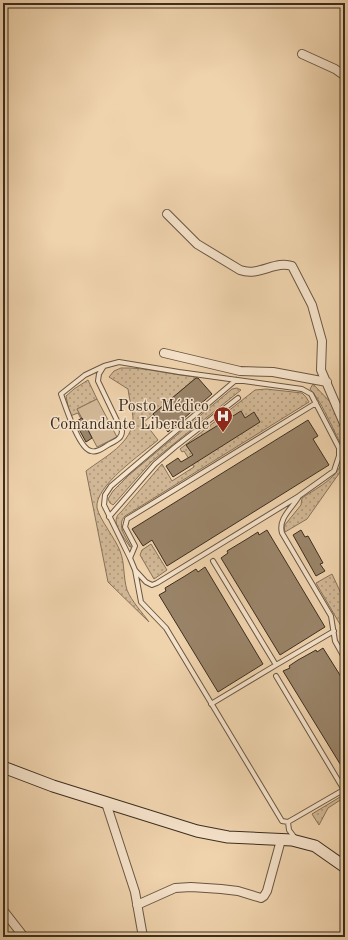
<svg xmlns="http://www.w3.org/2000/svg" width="348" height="940" viewBox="0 0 348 940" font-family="'Old Standard TT',serif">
	<defs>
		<pattern id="garden-dots" width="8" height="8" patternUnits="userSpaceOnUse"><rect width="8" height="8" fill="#d1b795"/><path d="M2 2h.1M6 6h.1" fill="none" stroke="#ab9579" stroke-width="1.8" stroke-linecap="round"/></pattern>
	</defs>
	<rect width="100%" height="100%" fill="#efd3ad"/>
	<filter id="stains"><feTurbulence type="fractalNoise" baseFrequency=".005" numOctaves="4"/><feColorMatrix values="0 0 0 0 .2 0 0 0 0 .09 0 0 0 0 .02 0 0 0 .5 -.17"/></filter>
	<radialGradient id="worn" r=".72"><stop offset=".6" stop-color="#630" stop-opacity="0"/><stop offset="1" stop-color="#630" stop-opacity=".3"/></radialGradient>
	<!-- garden -->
	<path fill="url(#garden-dots)" stroke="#87725a" d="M 121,368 C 146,367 171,375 197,377 L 144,422 L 158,440 C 143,453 94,486 97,508 C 100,520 115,538 120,551 C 125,563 123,577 127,590 C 132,602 142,612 149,622 L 108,582 L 86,471 C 104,457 134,443 133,417 C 132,408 129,398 128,389 L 109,377 L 114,371 Z
		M 88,380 L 97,399 L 77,409 L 82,418 L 81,419 L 78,413 L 70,416 L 66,396 L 74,389 Z
		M 313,384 L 334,406 L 345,439 L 345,465 L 307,519 L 285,532 L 284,526 L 301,505 L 302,498 C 318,487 345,475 343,452 C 342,443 335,434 332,426 C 325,413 320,400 310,389 Z
		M 237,388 L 241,390 L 151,462 L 115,503 L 113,505 L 110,503 L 108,499 L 113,491 L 129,475 L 232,389 Z
		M 266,389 L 302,393 L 306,397 L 309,402 L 125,516 C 116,525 126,537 131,547 L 130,547 C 124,537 108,521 121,512 L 162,464 L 172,481 L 194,467 L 184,451 L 182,452 L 180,449 L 255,390 Z
		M 151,544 L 167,570 L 154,579 L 140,555 L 142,550 Z
		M 332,574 L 345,602 L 345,633 L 316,583 Z
		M 345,794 L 345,797 L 328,808 L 319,825 L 312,814 Z"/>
	<!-- pitch -->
	<path fill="#d1b795" stroke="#87725a" d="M 97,399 L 117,437 L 97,447 L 77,409 Z"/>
	<!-- building -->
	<path fill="#9a8469" stroke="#3d2e1f" d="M 196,378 L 198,378 L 212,394 L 168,432 L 153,414 Z
		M 241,411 L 245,418 L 254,412 L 260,422 L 173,477 L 166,466 L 178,458 L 181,462 L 193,455 L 186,445 Z
		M 82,418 L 92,438 L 86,442 L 75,422 Z
		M 308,420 L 318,436 L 313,439 L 329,465 L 167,566 L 152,540 L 143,546 L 132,529 Z
		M 267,530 L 325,627 L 280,655 L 221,558 L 228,553 L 227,551 L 247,539 L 258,532 L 259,535 Z
		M 301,530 L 305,537 L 308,536 L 323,563 L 320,564 L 325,571 L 316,576 L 293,535 Z
		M 205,567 L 263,664 L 218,692 L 159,595 L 166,591 L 165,588 L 185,576 L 196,569 L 198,572 Z
		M 323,648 L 345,683 L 345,772 L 283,671 L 290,668 L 289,666 L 298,660 L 316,650 L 317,652 Z"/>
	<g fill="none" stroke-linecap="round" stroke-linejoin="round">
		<defs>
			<path id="lane" d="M 104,366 L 119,362 L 179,372 L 302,389 L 311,394 L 339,448 L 339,456 L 334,471 L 299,496 L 157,583 L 152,585 L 146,582 L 135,570
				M 104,366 L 99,374 L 98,381 L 122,431 C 122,439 115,441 108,445 C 103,448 97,453 91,451 C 79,449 65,405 61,394 L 85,375 Z
				M 236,380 L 111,486 L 105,495 L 104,505 L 130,558 L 135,570 L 141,602 L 166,628 L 282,821 L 288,822
				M 298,498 C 291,509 278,519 282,533 L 331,616 L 335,641 L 345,659
				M 109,517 L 155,464 L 175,447 L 238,398
				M 130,558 L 135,546 L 125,527 L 127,519 L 316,403
				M 213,561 L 276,665 L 334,631
				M 276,676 L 344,790
				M 211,704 L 276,665
				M 295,838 L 289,830 L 288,822 L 345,789"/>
			<path id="street" d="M 302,54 L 335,69 L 345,76
				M 167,214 L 197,244 L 240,270 C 259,277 275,260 292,266 L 312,305 L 322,341 L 321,370 L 345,426
				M 164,353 L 240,371 L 273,372 L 327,382
				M 106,803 L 135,892 L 143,937
				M 137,905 L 175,888 L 191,887 L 221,889 L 238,891 L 261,898 L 264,896 L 267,891 L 281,840
				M 3,910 L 24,937"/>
			<path id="secondary" d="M 3,767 L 53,786 L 197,831 L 228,837 L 292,840 L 315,846 L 345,867"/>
		</defs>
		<!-- lane casing -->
		<use href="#lane" stroke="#6a5742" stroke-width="6"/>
		<!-- street casing -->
		<use href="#street" stroke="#6a5742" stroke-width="10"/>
		<!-- secondary casing -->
		<use href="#secondary" stroke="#3d2e1f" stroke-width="13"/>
		<!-- lane -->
		<use href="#lane" stroke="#f5e2ca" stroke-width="4"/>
		<!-- street -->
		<use href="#street" stroke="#f5e2ca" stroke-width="8"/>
		<!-- secondary -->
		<use href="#secondary" stroke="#f5e2ca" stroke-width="11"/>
	</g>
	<!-- icons -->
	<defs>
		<symbol id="hospital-pin" viewBox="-11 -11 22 30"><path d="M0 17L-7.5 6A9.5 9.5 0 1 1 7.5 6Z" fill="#8f2418" stroke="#f5e2ca"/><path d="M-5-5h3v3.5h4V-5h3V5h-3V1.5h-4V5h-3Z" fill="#fff"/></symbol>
	</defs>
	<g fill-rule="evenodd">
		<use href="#hospital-pin" x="212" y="405" width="22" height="30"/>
	</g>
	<g text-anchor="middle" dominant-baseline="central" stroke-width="3" stroke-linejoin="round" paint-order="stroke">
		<!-- poi labels -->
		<g font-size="16" fill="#3d2e1f" stroke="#f5e2ca" text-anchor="end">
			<text x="209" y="407">Posto Médico<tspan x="209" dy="18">Comandante Liberdade</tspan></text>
		</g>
	</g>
	<!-- margin -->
	<rect width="348" height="940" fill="none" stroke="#efd3ad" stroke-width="16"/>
	<rect x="4" y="4" width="340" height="932" fill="none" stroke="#3d2e1f" stroke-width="2"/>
	<rect x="8" y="8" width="332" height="924" fill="none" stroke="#3d2e1f"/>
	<rect width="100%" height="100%" filter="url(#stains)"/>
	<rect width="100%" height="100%" fill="url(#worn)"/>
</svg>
